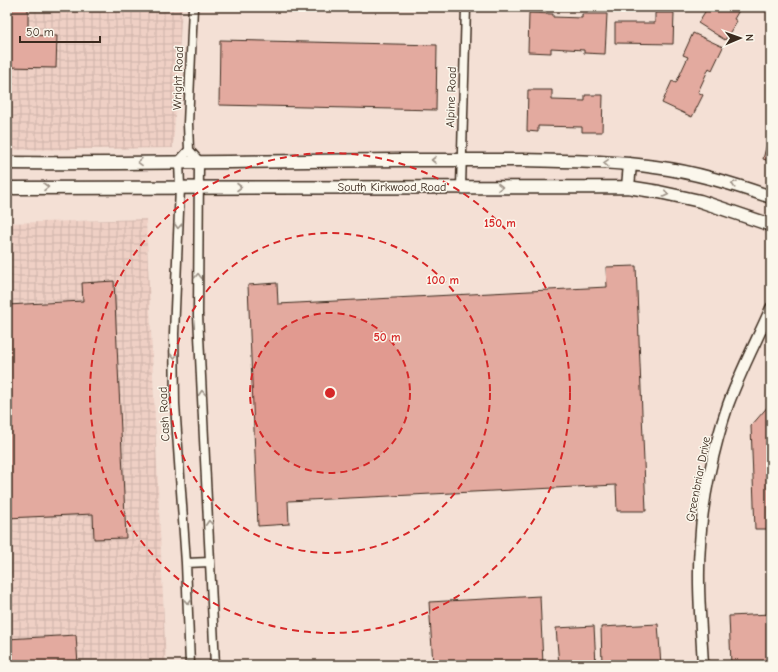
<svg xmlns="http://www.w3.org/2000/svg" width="778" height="672" viewBox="0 0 778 672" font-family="'Comic Neue',sans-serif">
	<defs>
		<pattern id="industrial-grid" width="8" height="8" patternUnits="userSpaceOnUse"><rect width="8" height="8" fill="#efd0c5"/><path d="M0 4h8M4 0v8" fill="none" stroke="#ceb3a9"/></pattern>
	</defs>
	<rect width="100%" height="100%" fill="#f4e0d5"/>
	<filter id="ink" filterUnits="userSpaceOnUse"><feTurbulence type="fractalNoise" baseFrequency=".025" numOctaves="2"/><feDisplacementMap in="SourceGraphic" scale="8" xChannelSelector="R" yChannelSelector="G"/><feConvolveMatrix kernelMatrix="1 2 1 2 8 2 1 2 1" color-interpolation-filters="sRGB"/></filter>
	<g filter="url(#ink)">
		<!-- industrial -->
		<path fill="url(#industrial-grid)" d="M 7,7 L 182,7 L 173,148 L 7,150 Z
			M 146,219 L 166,665 L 7,665 L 7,223 Z"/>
		<!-- building -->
		<path fill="#e3aa9f" stroke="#3b2a1e" d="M 7,7 L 28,8 L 28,35 L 57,36 L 56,68 L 7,67 Z
			M 708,7 L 741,7 L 734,19 L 737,21 L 725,40 L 698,23 Z
			M 529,13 L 553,14 L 553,17 L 582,18 L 582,14 L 607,14 L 605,54 L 584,53 L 584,50 L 551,48 L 551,53 L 528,52 Z
			M 655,13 L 674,13 L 673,44 L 615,43 L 615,23 L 655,23 Z
			M 693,33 L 723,47 L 712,70 L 709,68 L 698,92 L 703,95 L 692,117 L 662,103 L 672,81 L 676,83 L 688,57 L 683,55 Z
			M 220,40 L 437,45 L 436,110 L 219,105 Z
			M 528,90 L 552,90 L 552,100 L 585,101 L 585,95 L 603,95 L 602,132 L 582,132 L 582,127 L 538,126 L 538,132 L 527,131 Z
			M 768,140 L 771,141 L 771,159 L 770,158 L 769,161 L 763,159 Z
			M 636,266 L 646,511 L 617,511 L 616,485 L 288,501 L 289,524 L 258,526 L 248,285 L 277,283 L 278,304 L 607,287 L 606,267 Z
			M 114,281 L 126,538 L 94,539 L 93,514 L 7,518 L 7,305 L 83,301 L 82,283 Z
			M 770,404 L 771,404 L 771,529 L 755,529 L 751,426 Z
			M 540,596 L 543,665 L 433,665 L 429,602 Z
			M 771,614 L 771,665 L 731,665 L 729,616 Z
			M 658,624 L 661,665 L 602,665 L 601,627 Z
			M 594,626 L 596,665 L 559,665 L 556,628 Z
			M 76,635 L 78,665 L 7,665 L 7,639 Z"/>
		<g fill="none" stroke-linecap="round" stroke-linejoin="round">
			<defs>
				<path id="minor" d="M 193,7 L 188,124 L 189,150 L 199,161 L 198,315 L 215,665
					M 189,150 L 179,161 L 180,187 L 174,334 L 175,404 L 186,563 L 190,665
					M 461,187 L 466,7
					M 186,563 L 210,562"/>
				<path id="tertiary" d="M 703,665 C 701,625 697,584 700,544 C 702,500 714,446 728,405 C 740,372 757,340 771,308"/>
				<path id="secondary" d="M 7,163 C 137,164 267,161 397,160 C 439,160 482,160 524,160 C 568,161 612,161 655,167 C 695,172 733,184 771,197
					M 628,187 L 630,164
					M 7,188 L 628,187 L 659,192 L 700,201 L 771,225"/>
			</defs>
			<!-- minor casing -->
			<use href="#minor" stroke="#3b2a1e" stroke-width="11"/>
			<!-- tertiary casing -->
			<use href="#tertiary" stroke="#3b2a1e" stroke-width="13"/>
			<!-- secondary casing -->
			<use href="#secondary" stroke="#3b2a1e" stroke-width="15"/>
			<!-- minor -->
			<use href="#minor" stroke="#fbf7ec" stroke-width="8"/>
			<!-- tertiary -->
			<use href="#tertiary" stroke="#fbf7ec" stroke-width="10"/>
			<!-- secondary -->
			<use href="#secondary" stroke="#fbf7ec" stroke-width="12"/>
		</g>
		<!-- one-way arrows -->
		<defs><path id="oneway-chevron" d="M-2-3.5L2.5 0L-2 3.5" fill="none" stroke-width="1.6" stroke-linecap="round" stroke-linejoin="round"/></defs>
		<g stroke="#9b9085">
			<use href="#oneway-chevron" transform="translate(434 160) rotate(180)"/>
			<use href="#oneway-chevron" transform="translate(140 162) rotate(179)"/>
			<use href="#oneway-chevron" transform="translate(606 163) rotate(-176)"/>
			<use href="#oneway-chevron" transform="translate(734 184) rotate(-162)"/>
			<use href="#oneway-chevron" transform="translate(46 187)"/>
			<use href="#oneway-chevron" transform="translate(239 187)"/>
			<use href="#oneway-chevron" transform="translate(500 187)"/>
			<use href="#oneway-chevron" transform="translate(666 194) rotate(13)"/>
			<use href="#oneway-chevron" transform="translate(178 226) rotate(93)"/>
			<use href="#oneway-chevron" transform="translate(198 276) rotate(-89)"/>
			<use href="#oneway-chevron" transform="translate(174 356) rotate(89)"/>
			<use href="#oneway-chevron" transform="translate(202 393) rotate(-93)"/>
			<use href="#oneway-chevron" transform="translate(209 523) rotate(-93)"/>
			<use href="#oneway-chevron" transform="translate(188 602) rotate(88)"/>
		</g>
	</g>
	<!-- distance rings -->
	<circle cx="330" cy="393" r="80" fill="#d62828" fill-opacity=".12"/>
	<g fill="none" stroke="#d62828" stroke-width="2" stroke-dasharray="7 5">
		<circle cx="330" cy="393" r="80"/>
		<circle cx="330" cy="393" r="160"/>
		<circle cx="330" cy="393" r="240"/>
	</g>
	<g text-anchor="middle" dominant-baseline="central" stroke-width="3" stroke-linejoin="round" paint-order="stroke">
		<!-- street labels -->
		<g font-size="12" fill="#3b2a1e" stroke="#fbf7ec">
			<text transform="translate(178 78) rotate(-88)">Wright Road</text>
			<text transform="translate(451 97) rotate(-88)">Alpine Road</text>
			<text x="392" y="187">South Kirkwood Road</text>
			<text transform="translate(164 414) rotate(-93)">Cash Road</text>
			<text transform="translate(698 479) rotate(-79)">Greenbriar Drive</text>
		</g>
	</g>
	<circle cx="330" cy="393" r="6" fill="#d62828" stroke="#fbf7ec" stroke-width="2"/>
	<g font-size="12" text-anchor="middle" font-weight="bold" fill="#d62828" stroke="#fbf7ec" stroke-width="3" stroke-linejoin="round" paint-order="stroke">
		<text x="500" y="227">150 m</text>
		<text x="443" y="284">100 m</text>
		<text x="387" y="341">50 m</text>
	</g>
	<!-- margin -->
	<rect width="778" height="672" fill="none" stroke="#fbf7ec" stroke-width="24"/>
	<rect x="12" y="12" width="754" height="648" fill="none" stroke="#3b2a1e" stroke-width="1.5" filter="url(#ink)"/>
	<!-- north arrow -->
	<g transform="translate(740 38) rotate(88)" stroke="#fbf7ec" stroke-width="3" paint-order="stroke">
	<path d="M0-3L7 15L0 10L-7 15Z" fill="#3b2a1e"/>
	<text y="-6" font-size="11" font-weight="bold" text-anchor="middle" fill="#3b2a1e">N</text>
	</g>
	<!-- scale -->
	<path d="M20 36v6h80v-6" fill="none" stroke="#3b2a1e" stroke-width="2"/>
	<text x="26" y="36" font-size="12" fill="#3b2a1e" stroke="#fbf7ec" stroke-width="3" paint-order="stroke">50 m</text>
</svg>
